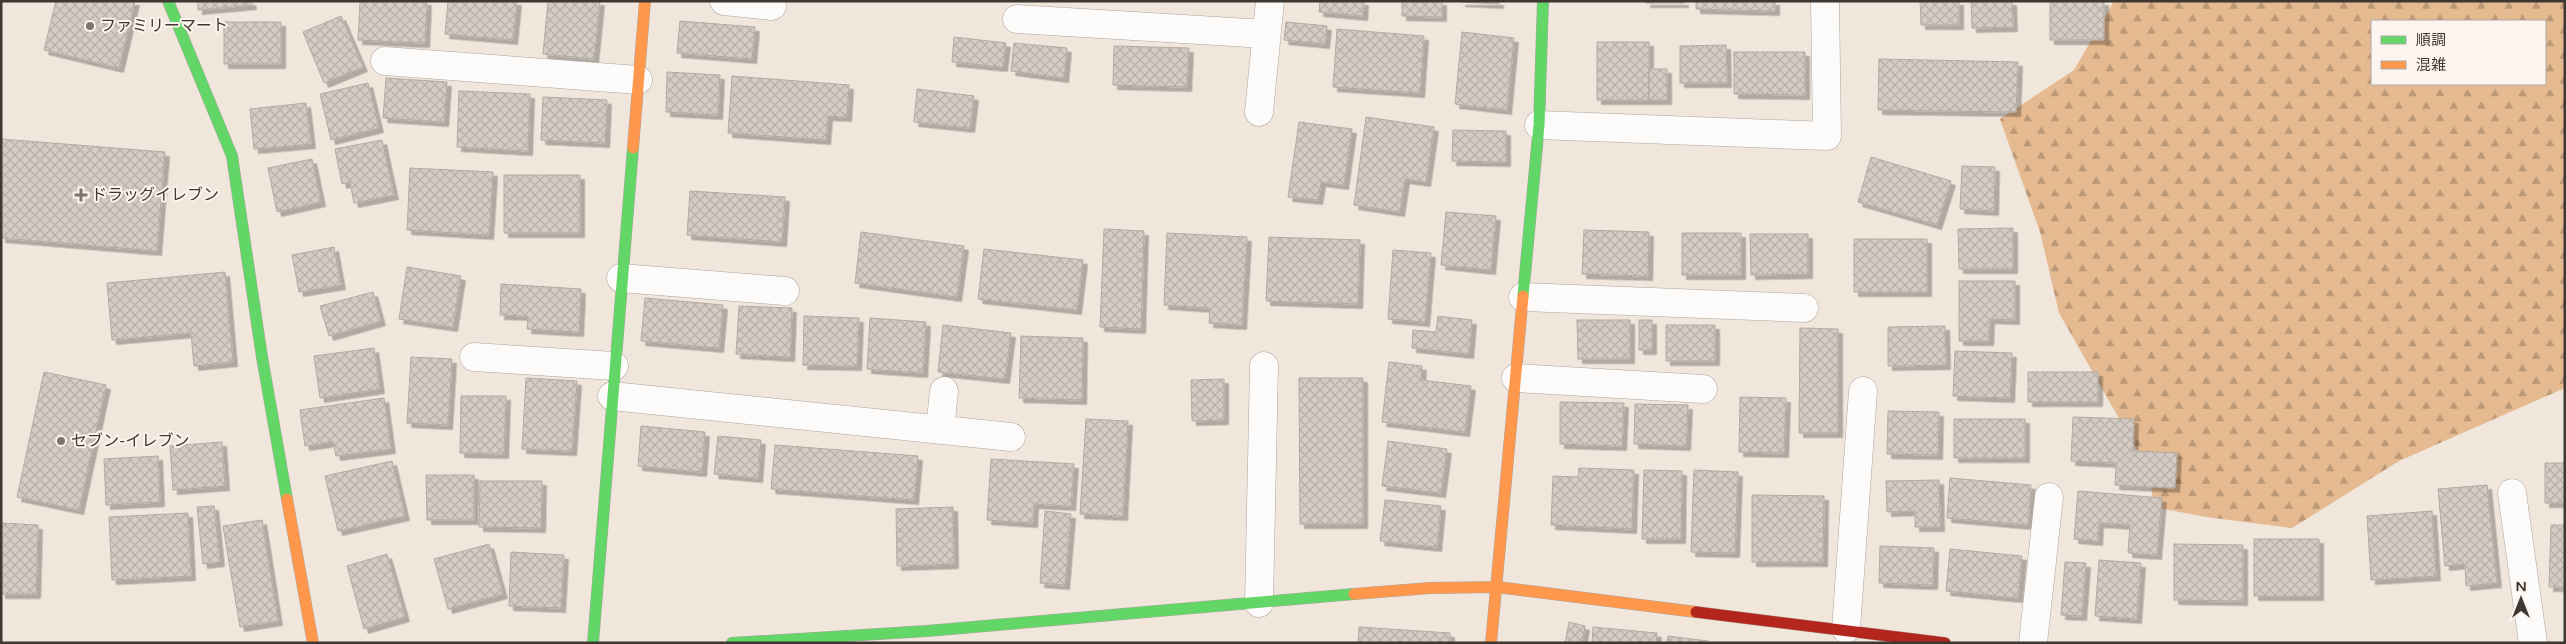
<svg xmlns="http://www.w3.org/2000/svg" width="2566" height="644" viewBox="0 0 2566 644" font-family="'Varela Round','Noto Sans JP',sans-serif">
	<defs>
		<pattern id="forest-firs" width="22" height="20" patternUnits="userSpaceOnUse" patternTransform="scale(1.25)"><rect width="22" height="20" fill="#e5ba90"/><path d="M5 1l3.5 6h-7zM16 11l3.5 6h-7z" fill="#bb9876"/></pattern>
		<pattern id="building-cross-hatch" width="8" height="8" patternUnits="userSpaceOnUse" patternTransform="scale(1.25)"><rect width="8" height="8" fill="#d4ccc4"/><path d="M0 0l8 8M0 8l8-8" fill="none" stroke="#b7b0a9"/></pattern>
		<filter id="shadow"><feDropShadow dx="4.5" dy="4.5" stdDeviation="0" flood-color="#0004"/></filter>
	</defs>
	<rect width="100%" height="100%" fill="#f0e6dc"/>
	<!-- forest -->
	<path fill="url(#forest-firs)" fill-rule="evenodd" d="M 2114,1 L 2565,1 L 2565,388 L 2399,461 L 2292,528 L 2206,517 L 2154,507 L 2149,471 L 2059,313 L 2040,232 L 2000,119 L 2074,70 ZM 2372,21 L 2545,21 L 2545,84 L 2372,84 Z"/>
	<!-- building -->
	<path fill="url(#building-cross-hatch)" stroke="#b2aba3" filter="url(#shadow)" d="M 56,1 L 135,1 L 119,68 L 44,50 Z
		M 198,1 L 251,1 L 252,5 L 198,10 Z
		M 360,1 L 427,1 L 425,43 L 358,40 Z
		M 448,1 L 517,1 L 513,40 L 445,34 Z
		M 548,1 L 600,1 L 594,59 L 543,54 Z
		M 1320,1 L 1364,1 L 1363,16 L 1319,12 Z
		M 1402,1 L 1442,1 L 1442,17 L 1402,16 Z
		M 1461,1 L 1499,1 L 1499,4 L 1461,2 Z
		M 1646,1 L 1684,1 L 1684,3 L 1646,3 Z
		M 1696,1 L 1775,1 L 1775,11 L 1696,9 Z
		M 1920,1 L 1959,1 L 1959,25 L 1921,25 Z
		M 1971,1 L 2012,1 L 2013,27 L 1972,28 Z
		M 2050,1 L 2104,1 L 2104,40 L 2050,40 Z
		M 341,16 L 363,67 L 324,83 L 303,32 Z
		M 680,21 L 755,27 L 752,59 L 677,53 Z
		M 224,22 L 281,22 L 281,64 L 224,64 Z
		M 1286,22 L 1327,26 L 1325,44 L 1284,40 Z
		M 1337,29 L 1424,36 L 1420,93 L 1333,87 Z
		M 1462,32 L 1514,38 L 1507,110 L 1455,104 Z
		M 954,37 L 1006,43 L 1003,67 L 952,62 Z
		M 1597,42 L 1649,42 L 1649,100 L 1597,100 Z
		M 1014,43 L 1067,48 L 1064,78 L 1011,71 Z
		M 1726,45 L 1727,83 L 1680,83 L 1680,46 Z
		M 1114,46 L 1189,48 L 1187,87 L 1113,85 Z
		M 1734,52 L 1805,52 L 1805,95 L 1734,94 Z
		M 1879,59 L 2018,62 L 2016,112 L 1878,110 Z
		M 1649,69 L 1667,69 L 1667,100 L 1649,100 Z
		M 667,72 L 720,75 L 718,115 L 666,112 Z
		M 732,76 L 849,85 L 847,117 L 828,116 L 826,140 L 728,133 Z
		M 386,78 L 447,82 L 444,122 L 383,118 Z
		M 368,83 L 379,128 L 331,140 L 320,94 Z
		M 917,89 L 974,96 L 970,128 L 914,122 Z
		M 459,91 L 530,94 L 528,151 L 457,147 Z
		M 543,97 L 607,100 L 605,143 L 541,140 Z
		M 306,103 L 311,144 L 254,149 L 250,109 Z
		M 1366,117 L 1434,127 L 1426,182 L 1405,179 L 1400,212 L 1354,205 Z
		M 1299,122 L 1352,129 L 1344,185 L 1321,182 L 1318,200 L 1288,197 Z
		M 1453,130 L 1506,131 L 1506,162 L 1452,161 Z
		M 1,139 L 165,152 L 157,251 L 1,238 Z
		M 382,140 L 394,195 L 354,203 L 350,182 L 342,184 L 335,149 Z
		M 1871,157 L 1951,181 L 1937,225 L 1858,202 Z
		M 312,159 L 321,202 L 277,212 L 268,168 Z
		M 1962,166 L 1995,167 L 1994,211 L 1960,209 Z
		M 410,168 L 493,172 L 489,235 L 407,230 Z
		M 504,175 L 580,175 L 580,233 L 504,233 Z
		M 690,191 L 785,197 L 782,242 L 687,235 Z
		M 1446,212 L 1496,216 L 1491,270 L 1441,265 Z
		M 2013,228 L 2013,269 L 1959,269 L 1958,229 Z
		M 1104,229 L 1144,231 L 1141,329 L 1100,327 Z
		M 1584,230 L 1649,232 L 1648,276 L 1582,274 Z
		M 861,232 L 964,246 L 957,297 L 855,283 Z
		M 1167,233 L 1247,237 L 1242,325 L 1209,323 L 1210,308 L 1164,305 Z
		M 1682,233 L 1741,233 L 1741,275 L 1682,275 Z
		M 1750,234 L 1808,234 L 1808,274 L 1751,275 Z
		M 1269,237 L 1360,240 L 1358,304 L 1266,301 Z
		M 1854,239 L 1927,239 L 1927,292 L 1854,292 Z
		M 334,247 L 341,285 L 299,292 L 292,255 Z
		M 984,249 L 1083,260 L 1077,310 L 978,299 Z
		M 1393,250 L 1431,253 L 1425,322 L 1388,319 Z
		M 407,267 L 461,276 L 453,327 L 399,319 Z
		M 225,272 L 233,362 L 194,366 L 191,333 L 112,340 L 107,283 Z
		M 1959,281 L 2015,281 L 2015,320 L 1990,319 L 1989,341 L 1959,341 Z
		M 501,284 L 581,289 L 579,332 L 527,329 L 528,316 L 500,315 Z
		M 373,292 L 381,321 L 329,336 L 320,306 Z
		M 645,298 L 723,305 L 719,348 L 641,341 Z
		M 739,306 L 792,308 L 790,357 L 736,354 Z
		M 804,316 L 859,318 L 857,366 L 803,365 Z
		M 1438,316 L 1472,320 L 1469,354 L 1412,348 L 1413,330 L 1436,332 Z
		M 870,318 L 926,322 L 923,373 L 867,369 Z
		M 1577,320 L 1630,320 L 1630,359 L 1578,359 Z
		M 1639,320 L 1652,320 L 1652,350 L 1639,350 Z
		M 943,325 L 1011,333 L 1005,379 L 938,372 Z
		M 1666,325 L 1715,325 L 1715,361 L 1666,361 Z
		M 1945,326 L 1946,365 L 1888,366 L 1888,327 Z
		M 1800,328 L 1838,329 L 1838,433 L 1799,433 Z
		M 1021,336 L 1083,338 L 1082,400 L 1019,398 Z
		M 374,348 L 380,389 L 320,398 L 314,356 Z
		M 1955,351 L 2012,353 L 2010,398 L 1953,396 Z
		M 411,357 L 452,359 L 448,425 L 407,423 Z
		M 1389,362 L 1422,366 L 1421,380 L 1471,386 L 1465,432 L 1382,422 Z
		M 44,372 L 106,385 L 79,510 L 17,497 Z
		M 2028,372 L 2098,372 L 2098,402 L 2028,402 Z
		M 526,378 L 577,381 L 572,451 L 522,449 Z
		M 1299,378 L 1363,378 L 1363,524 L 1300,524 Z
		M 1224,379 L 1224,420 L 1192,421 L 1191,380 Z
		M 461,396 L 506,396 L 504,454 L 460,453 Z
		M 1740,397 L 1786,398 L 1784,453 L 1739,452 Z
		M 384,398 L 391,449 L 336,456 L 333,442 L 305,446 L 300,410 Z
		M 1560,402 L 1624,403 L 1622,446 L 1560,444 Z
		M 1635,404 L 1688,405 L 1686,446 L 1634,444 Z
		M 1888,411 L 1939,412 L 1938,455 L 1887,454 Z
		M 2073,417 L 2134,419 L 2133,451 L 2177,453 L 2175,488 L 2115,485 L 2116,463 L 2071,461 Z
		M 1086,419 L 1128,421 L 1123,516 L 1080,514 Z
		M 1954,419 L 2025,419 L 2025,458 L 1954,458 Z
		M 641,426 L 705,432 L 702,472 L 638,466 Z
		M 718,436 L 761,440 L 758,478 L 714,474 Z
		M 1388,441 L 1447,449 L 1441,493 L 1382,486 Z
		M 222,442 L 225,486 L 173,490 L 170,446 Z
		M 775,445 L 918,456 L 914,500 L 771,489 Z
		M 158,456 L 160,502 L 106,505 L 104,459 Z
		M 991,459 L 1074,464 L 1071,506 L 1034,504 L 1033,523 L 987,520 Z
		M 392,461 L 405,516 L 338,531 L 325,476 Z
		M 2545,463 L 2565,463 L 2565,503 L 2545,503 Z
		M 1579,468 L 1634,470 L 1632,529 L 1551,525 L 1553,476 L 1578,477 Z
		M 1644,470 L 1682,471 L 1681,539 L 1642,539 Z
		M 1694,470 L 1738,472 L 1735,553 L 1691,552 Z
		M 426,475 L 474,475 L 474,520 L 427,520 Z
		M 1950,478 L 2031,485 L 2028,525 L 1947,518 Z
		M 1939,480 L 1940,527 L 1915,527 L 1915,511 L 1887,512 L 1886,481 Z
		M 480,481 L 542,481 L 541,528 L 479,527 Z
		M 2487,485 L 2497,583 L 2466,586 L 2465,564 L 2445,566 L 2438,489 Z
		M 2078,491 L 2162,498 L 2157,555 L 2128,553 L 2130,525 L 2099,523 L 2098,541 L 2074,539 Z
		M 1752,495 L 1824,496 L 1823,562 L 1752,562 Z
		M 1385,500 L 1441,506 L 1437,547 L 1380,541 Z
		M 214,506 L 220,562 L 203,564 L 197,507 Z
		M 953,507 L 954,564 L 897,566 L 896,509 Z
		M 1045,511 L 1071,514 L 1065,585 L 1040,583 Z
		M 2432,511 L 2436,576 L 2371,580 L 2367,516 Z
		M 188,513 L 191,576 L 112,580 L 109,517 Z
		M 262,520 L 278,621 L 240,627 L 223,526 Z
		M 1,523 L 38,525 L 36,594 L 1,594 Z
		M 2551,525 L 2565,525 L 2565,587 L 2549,587 Z
		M 2254,539 L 2319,539 L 2319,596 L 2254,596 Z
		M 489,544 L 503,594 L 448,609 L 434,559 Z
		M 2174,544 L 2243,545 L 2243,601 L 2174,600 Z
		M 1880,546 L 1934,548 L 1933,585 L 1879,583 Z
		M 1950,549 L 2022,556 L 2018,598 L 1946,591 Z
		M 511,552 L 564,555 L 561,608 L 509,606 Z
		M 387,554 L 405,617 L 364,629 L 347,566 Z
		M 2099,560 L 2141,563 L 2137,619 L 2095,616 Z
		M 2065,562 L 2086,563 L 2082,616 L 2061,615 Z
		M 1569,622 L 1585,626 L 1582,643 L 1565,643 Z
		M 1359,627 L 1450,633 L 1450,643 L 1358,643 Z
		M 1593,627 L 1657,633 L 1656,643 L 1592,643 Z
		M 1668,636 L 1708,641 L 1708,643 L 1667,643 Z"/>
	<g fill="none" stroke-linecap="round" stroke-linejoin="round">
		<defs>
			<path id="street" d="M 724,1 L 772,6
				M 1017,19 L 1266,34
				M 385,61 L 638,80
				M 1259,112 L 1270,1
				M 1539,125 L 1827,136 L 1825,1
				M 621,278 L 785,291
				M 1523,297 L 1804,308
				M 474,357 L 614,366
				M 1516,378 L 1703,389
				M 612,396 L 1011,437
				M 940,430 L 944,391
				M 2512,493 L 2533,643
				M 1259,603 L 1264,366
				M 1846,629 L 1863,391
				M 2033,643 L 2049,497"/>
			<path id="fast" d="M 168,1 L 232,156 L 262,357 L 287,499
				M 1523,296 L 1539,125 L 1543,1
				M 593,643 L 633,148
				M 732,643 L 927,631 L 1354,594"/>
			<path id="slow" d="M 633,148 L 645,1
				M 287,499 L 313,643
				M 1354,594 L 1430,588 L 1497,587 L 1696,612
				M 1491,643 L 1523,296"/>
			<path id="jam" d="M 1696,612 L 1945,643"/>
		</defs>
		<!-- street casing -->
		<use href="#street" stroke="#ada59e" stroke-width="29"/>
		<!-- fast casing -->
		<use href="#fast" stroke="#ada59e" stroke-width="12"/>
		<!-- slow casing -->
		<use href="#slow" stroke="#ada59e" stroke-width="12"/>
		<!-- jam casing -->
		<use href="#jam" stroke="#ada59e" stroke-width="12"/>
		<!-- street -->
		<use href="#street" stroke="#fdfbfa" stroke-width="28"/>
		<!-- fast -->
		<use href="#fast" stroke="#63d668" stroke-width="11"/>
		<!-- slow -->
		<use href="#slow" stroke="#ff974d" stroke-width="11"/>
		<!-- jam -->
		<use href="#jam" stroke="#b3261e" stroke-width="11"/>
	</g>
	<!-- markers -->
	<g fill="#7d746d" stroke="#fcf4ee" stroke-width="2">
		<circle cx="90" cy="26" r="5"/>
		<path d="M78.5 187.5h5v5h5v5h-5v5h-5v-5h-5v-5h5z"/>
		<circle cx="61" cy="441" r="5"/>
	</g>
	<g text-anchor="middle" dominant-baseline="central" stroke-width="4" stroke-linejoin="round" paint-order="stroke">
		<!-- poi labels -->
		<g font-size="16" fill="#3f3731" stroke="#fcf4ee" text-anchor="start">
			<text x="100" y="26">ファミリーマート</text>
			<text x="91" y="195">ドラッグイレブン</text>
			<text x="71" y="441">セブン-イレブン</text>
		</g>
	</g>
	<!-- border -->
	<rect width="2566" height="644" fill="none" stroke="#3f3731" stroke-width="5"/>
	<!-- legend -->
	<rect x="2371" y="20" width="175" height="65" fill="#fcf4ee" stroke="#b0a8a2"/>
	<rect x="2381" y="36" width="25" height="8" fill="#63d668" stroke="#b0a8a2"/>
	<text x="2416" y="45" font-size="15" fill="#3f3731">順調</text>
	<rect x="2381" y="61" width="25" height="8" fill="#ff974d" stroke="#b0a8a2"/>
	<text x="2416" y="70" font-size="15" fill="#3f3731">混雑</text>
	<!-- north arrow -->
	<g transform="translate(2521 599)" stroke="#fcf4ee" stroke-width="4" paint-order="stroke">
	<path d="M0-4L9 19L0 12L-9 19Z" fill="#3f3731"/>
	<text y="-8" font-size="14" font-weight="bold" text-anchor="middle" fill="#3f3731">N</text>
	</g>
</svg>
